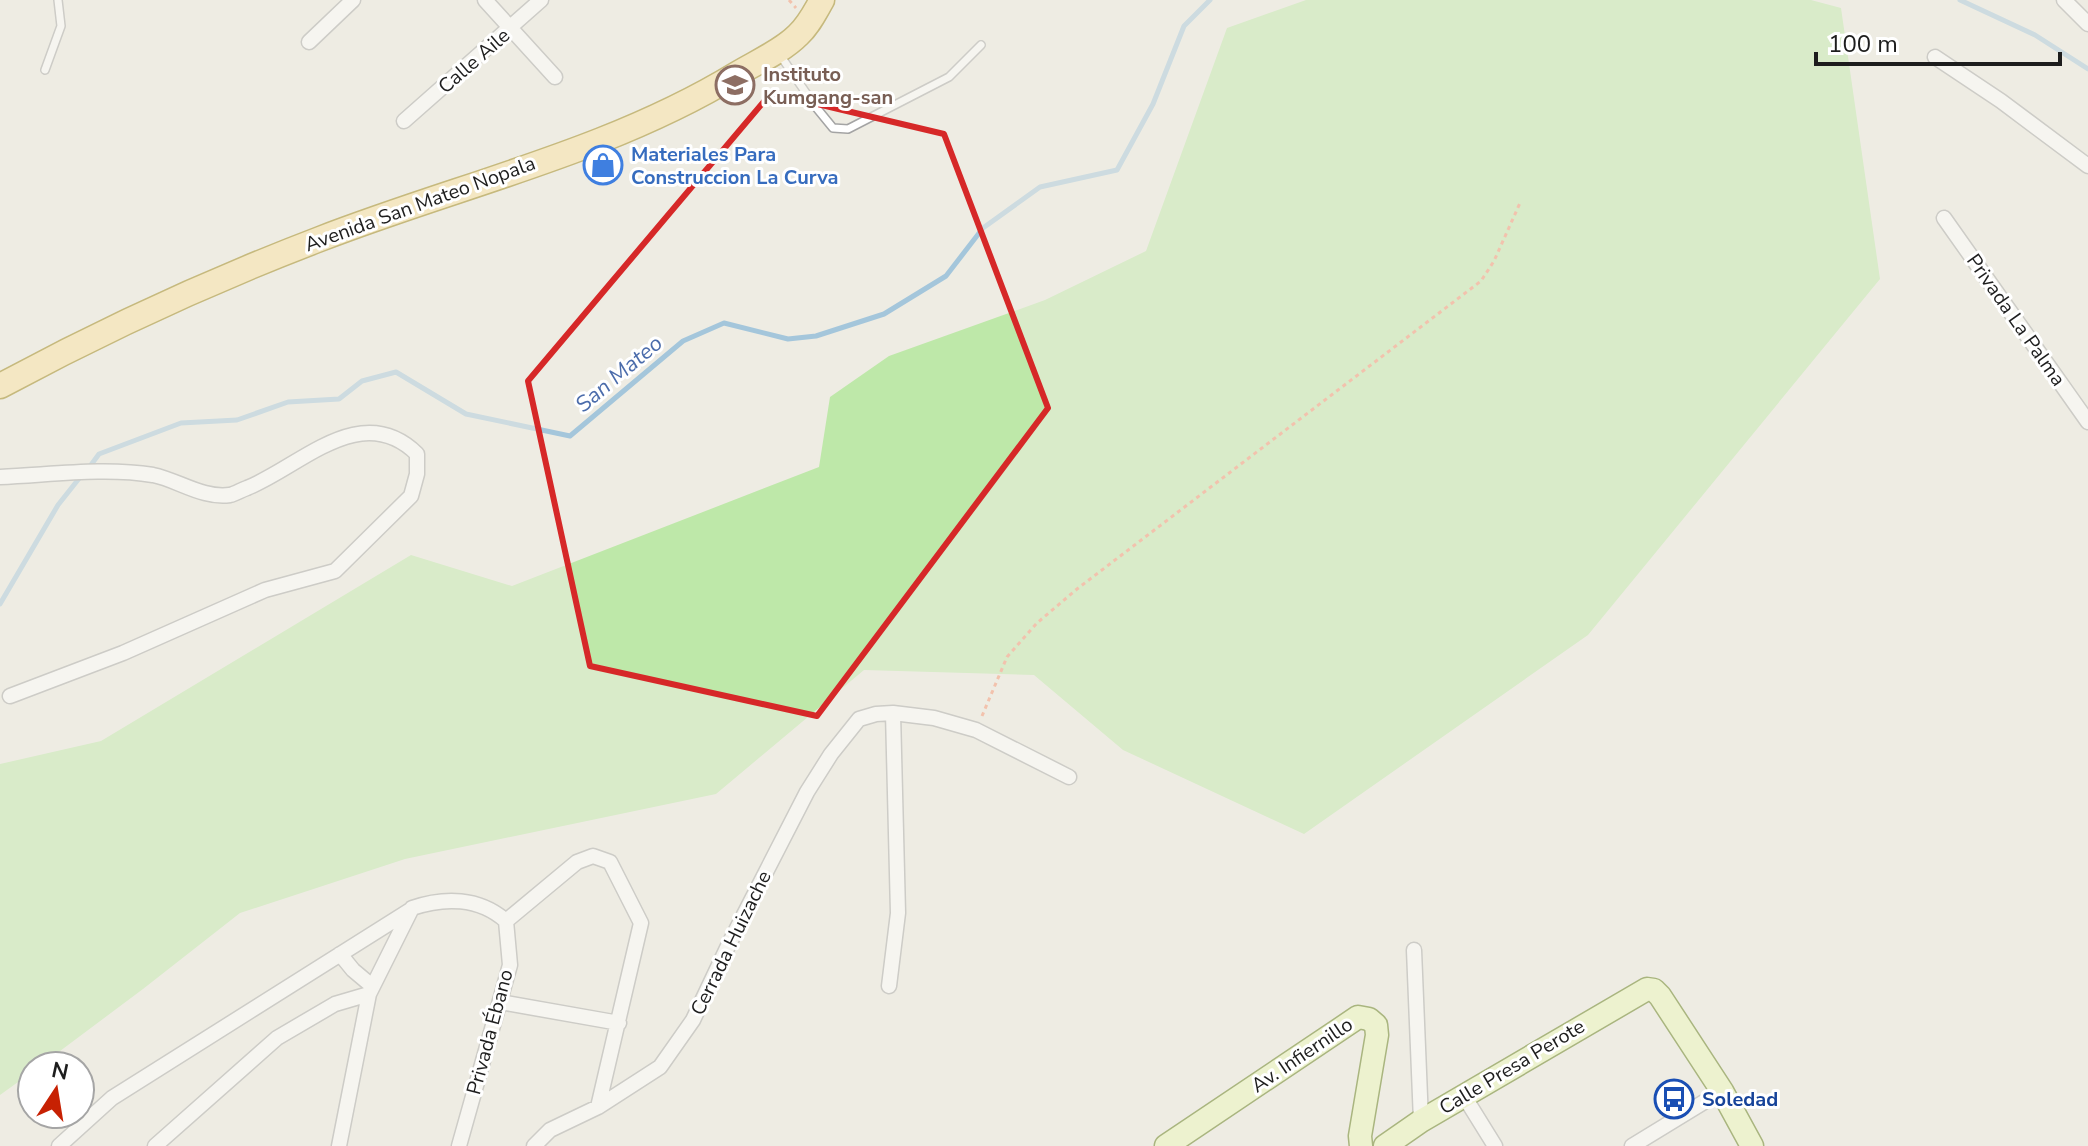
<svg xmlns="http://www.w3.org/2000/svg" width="2088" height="1146" viewBox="0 0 2088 1146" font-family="'Nunito Sans',sans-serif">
	<rect width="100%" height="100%" fill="#eeece3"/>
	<!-- grass -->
	<path fill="#bee8a9" d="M 1306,0 L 1811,0 L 1841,8 L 1880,279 L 1588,635 L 1304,834 L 1123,750 L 1034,675 L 864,670 L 716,794 L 405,859 L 240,913 L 143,989 L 40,1066 L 32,1066 L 32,1072 L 0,1095 L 0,764 L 101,741 L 411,555 L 512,586 L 819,467 L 830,397 L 889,356 L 1045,300 L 1146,251 L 1227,28 Z"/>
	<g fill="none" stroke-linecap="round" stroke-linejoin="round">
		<!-- stream -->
		<path stroke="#a4c6db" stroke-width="5" d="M 1960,0 L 2035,35 L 2088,69
			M 88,469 L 99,454 L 181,423 L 237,420 L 288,402 L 339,399 L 362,381 L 396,372 L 466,414 L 570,436 L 683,341 L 724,323 L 788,339 L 816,336 L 884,314 L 946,276 L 983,228 L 1040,187 L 1117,170 L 1153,104 L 1184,26 L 1210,0
			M 0,604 L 58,505 L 81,476"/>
		<defs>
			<path id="lane" d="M 780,55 L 815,106 L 833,128 L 848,129 L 949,77 L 981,45
				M 45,70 L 61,26 L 58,0"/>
			<path id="street" d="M 485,0 L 555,77
				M 2064,0 L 2088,24
				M 309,42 L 353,0
				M 1935,57 L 2001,101 L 2088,166
				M 404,121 L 541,0
				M 1944,218 L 2088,422
				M 0,477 C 50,475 104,467 153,475 C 178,480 203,499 230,495 C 235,494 241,490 247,488 C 300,467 361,399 417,454 L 417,474 L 411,496 L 335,571 L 265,590 L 123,653 L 10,696
				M 506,921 L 577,862 L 593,856 L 610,862 L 641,923 L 598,1107
				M 1414,950 L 1421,1121
				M 340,954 L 353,970 L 372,986
				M 889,986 L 898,913 L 893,713
				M 500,1002 L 619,1023
				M 1464,1096 L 1495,1146
				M 59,1146 L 112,1098 L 412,909
				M 155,1146 L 277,1038 L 335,1004 L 369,994
				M 339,1146 L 369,994 L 412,908 C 444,897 479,897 506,921 L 510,965 L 459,1146
				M 534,1146 L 550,1130 L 598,1107 L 660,1067 L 693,1020 L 729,944 L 807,792 L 831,754 L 859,719 L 876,714 L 893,713 L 934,718 L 976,730 L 1069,777
				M 1632,1146 L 1722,1091"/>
			<path id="secondary" d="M 1166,1146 L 1358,1017 L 1369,1019 L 1376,1025 L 1377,1035 L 1360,1136 L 1361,1146
				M 1385,1146 L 1421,1121 L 1647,989 L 1654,990 L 1660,996 L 1722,1091 L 1752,1146"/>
			<path id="primary" d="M 0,386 C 104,330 210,281 320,239 C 459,185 609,152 737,74 C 757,62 782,51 798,35 C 809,25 815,12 822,0"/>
		</defs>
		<!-- lane casing -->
		<use href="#lane" stroke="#a4a4a4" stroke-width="10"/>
		<!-- street casing -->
		<use href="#street" stroke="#a4a4a4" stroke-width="17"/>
		<!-- secondary casing -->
		<use href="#secondary" stroke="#567206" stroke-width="25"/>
		<!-- primary casing -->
		<use href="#primary" stroke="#947a02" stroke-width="27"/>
		<!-- path -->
		<path stroke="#f78f6b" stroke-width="3" stroke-dasharray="4 4" stroke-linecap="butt" d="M 789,0 L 796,8
			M 982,716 L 1007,657 L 1037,623 L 1077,589 L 1481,281 L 1494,261 L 1520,203"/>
		<!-- lane -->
		<use href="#lane" stroke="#fff" stroke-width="7"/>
		<!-- street -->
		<use href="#street" stroke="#fff" stroke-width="14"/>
		<!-- secondary -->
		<use href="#secondary" stroke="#ebf8b7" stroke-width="22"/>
		<!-- primary -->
		<use href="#primary" stroke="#fae09c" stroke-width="24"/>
	</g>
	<!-- marked area -->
	<path d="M0 0H2088V1146H0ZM 771,93 L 944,134 L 1048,408 L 817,716 L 590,666 L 528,381 Z" fill="#eeece3" fill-opacity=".55" fill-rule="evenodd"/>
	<path fill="none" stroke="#d62828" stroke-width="6" stroke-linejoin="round" d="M 771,93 L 944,134 L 1048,408 L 817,716 L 590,666 L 528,381 Z"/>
	<!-- icons -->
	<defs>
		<symbol id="school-ring" viewBox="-11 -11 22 22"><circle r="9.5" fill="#fff" stroke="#8d6e63" stroke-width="1.5"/><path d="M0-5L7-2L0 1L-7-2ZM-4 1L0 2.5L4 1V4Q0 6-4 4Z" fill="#8d6e63"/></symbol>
		<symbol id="shop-ring" viewBox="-11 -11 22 22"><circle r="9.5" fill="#fff" stroke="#3f7fe0" stroke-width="1.5"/><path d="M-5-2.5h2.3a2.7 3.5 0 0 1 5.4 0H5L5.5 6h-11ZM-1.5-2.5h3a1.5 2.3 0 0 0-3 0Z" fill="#3f7fe0"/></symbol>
		<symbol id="bus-ring" viewBox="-11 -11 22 22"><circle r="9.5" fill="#fff" stroke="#1a4fb4" stroke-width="1.5"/><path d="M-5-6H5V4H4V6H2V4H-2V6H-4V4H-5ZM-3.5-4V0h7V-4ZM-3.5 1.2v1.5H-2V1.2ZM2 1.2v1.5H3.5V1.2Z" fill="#1a4fb4"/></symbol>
	</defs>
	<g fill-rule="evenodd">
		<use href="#school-ring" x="713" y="63" width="44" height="44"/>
		<use href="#shop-ring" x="581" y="143" width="44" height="44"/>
		<use href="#bus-ring" x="1652" y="1077" width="44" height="44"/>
	</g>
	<g text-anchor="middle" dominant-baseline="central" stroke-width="6" stroke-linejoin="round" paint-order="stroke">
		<!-- street labels -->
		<g font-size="20" fill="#1d1d1d" stroke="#fff">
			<text transform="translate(474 61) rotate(-41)">Calle Aile</text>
			<text transform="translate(420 204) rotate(-20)">Avenida San Mateo Nopala</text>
			<text transform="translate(2016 320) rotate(55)">Privada La Palma</text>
			<text transform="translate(731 943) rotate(-64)">Cerrada Huizache</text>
			<text transform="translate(490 1032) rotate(-75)">Privada Ébano</text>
			<text transform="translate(1302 1055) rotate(-34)">Av. Infiernillo</text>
			<text transform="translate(1512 1067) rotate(-31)">Calle Presa Perote</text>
		</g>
		<!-- education labels -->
		<g font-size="20" font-weight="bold" fill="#785e54" stroke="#fff" text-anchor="start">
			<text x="763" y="74">Instituto<tspan x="763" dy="23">Kumgang-san</tspan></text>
		</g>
		<!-- shop labels -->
		<g font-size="20" font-weight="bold" fill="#366cbe" stroke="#fff" text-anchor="start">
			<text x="631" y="154">Materiales Para<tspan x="631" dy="23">Construccion La Curva</tspan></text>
		</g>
		<!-- transit labels -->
		<g font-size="20" font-weight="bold" fill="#164399" stroke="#fff" text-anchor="start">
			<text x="1702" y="1099">Soledad</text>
		</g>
		<!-- water labels -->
		<g font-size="22" font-style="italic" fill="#4b6cab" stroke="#fff">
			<text transform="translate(619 374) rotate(-40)">San Mateo</text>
		</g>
	</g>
	<!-- north arrow -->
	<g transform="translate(56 1090) rotate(12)"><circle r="38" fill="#ffffff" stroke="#a5a5a5" stroke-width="2"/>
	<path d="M0-6L14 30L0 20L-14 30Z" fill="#c72103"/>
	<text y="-12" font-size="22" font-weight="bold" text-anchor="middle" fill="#1d1d1d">N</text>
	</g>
	<!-- scale -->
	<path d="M1816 52v12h244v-12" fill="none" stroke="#1d1d1d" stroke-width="4"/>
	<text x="1828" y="52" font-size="24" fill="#1d1d1d" stroke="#ffffff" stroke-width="6" paint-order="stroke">100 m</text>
</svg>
